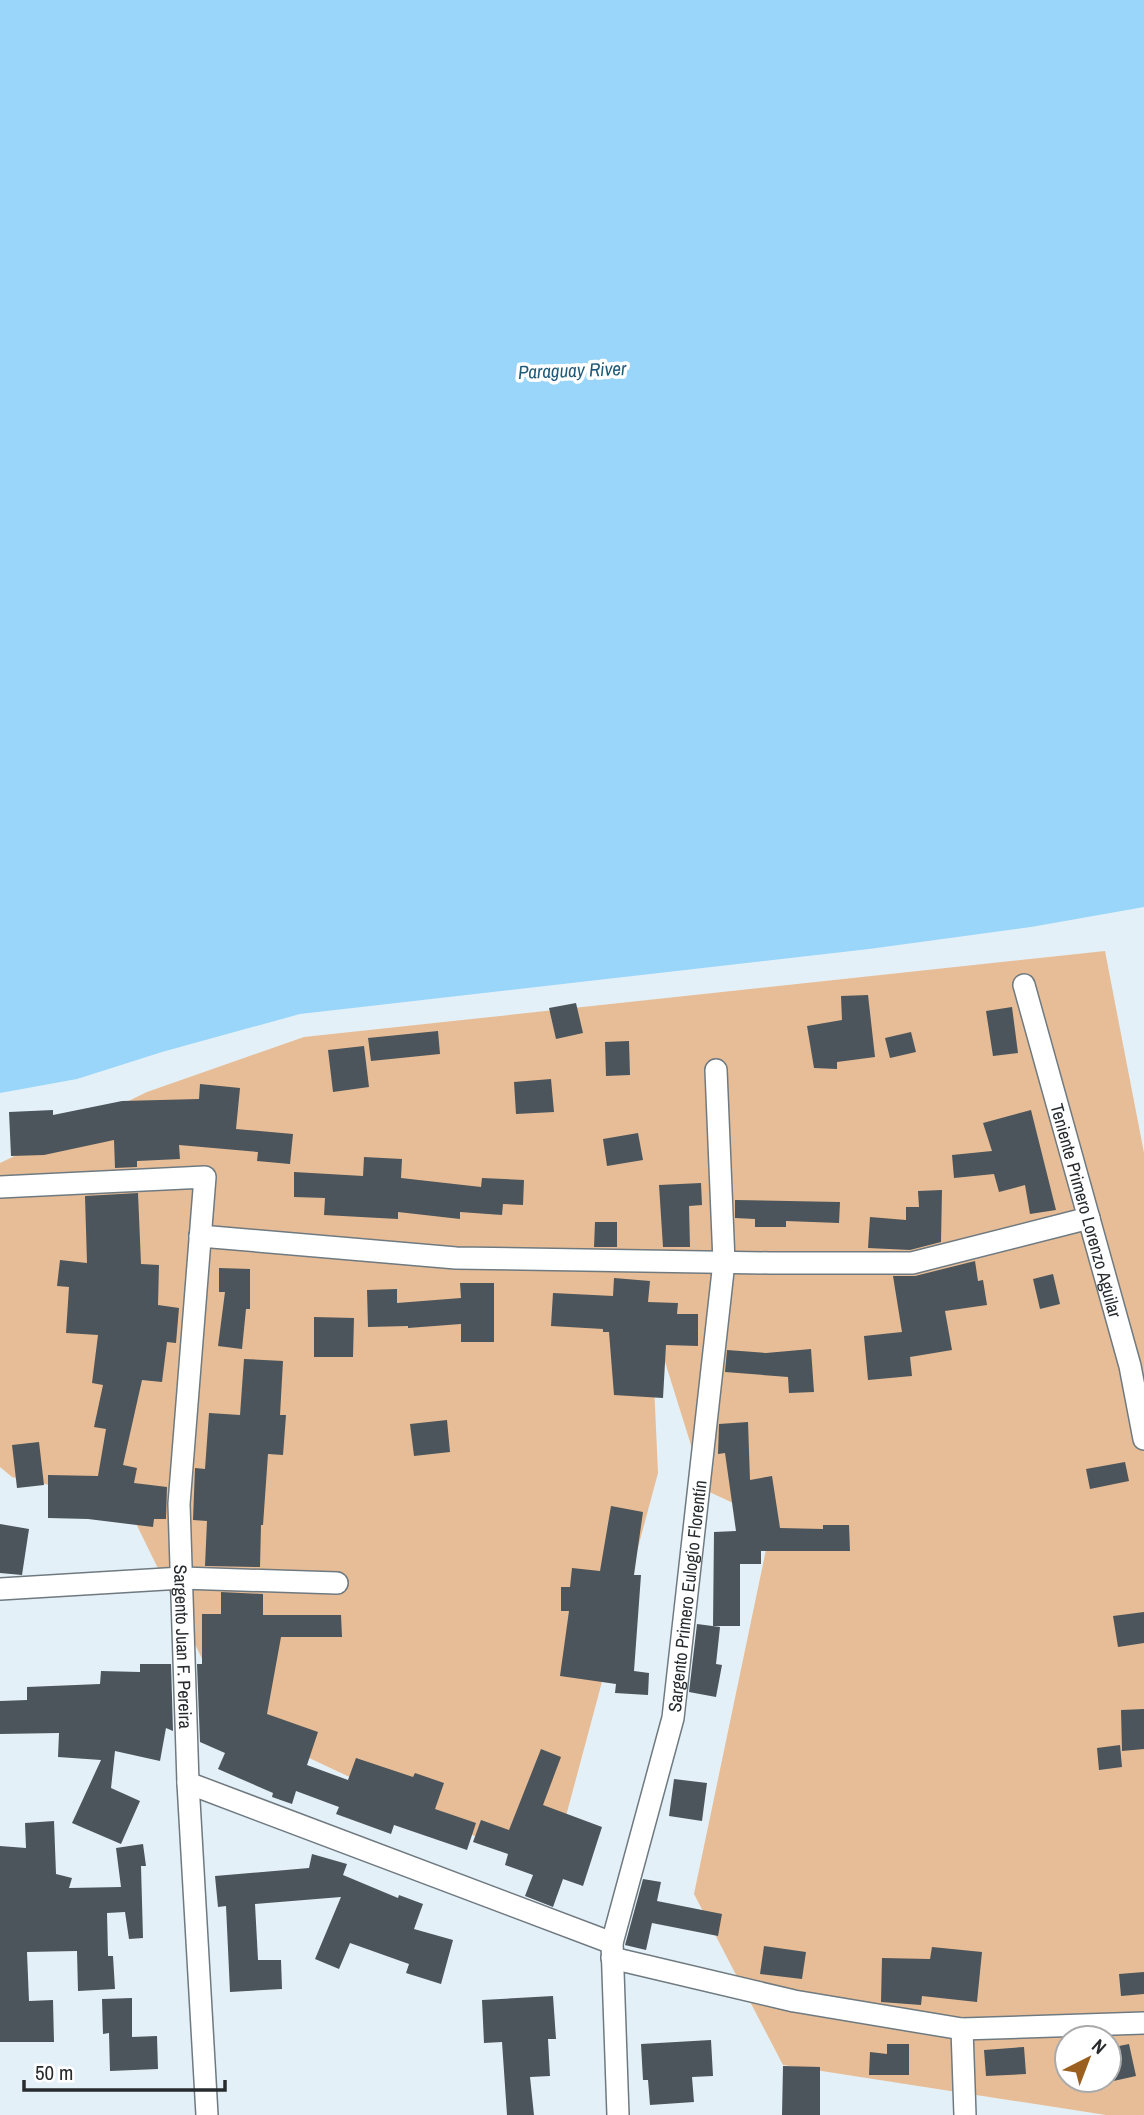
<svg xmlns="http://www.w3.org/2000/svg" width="1144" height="2115" viewBox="0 0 1144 2115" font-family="'Archivo Narrow',sans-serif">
	<rect width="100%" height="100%" fill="#e4f0f7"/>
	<!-- green -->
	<path fill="#e7bd97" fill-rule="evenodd" d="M 1105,951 L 1144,1153 L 1144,2115 L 1106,2115 L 783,2065 L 694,1894 L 772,1521 L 705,1490 L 651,1317 L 658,1473 L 551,1872 L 233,1722 L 125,1501 L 12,1477 L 0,1467 L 0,1163 L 147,1092 L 304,1037 ZM 1067,2038 L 1109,2038 L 1109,2080 L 1067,2080 Z"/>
	<!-- water -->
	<path fill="#99d6f9" d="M 0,0 L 1144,0 L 1144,907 L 1031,927 L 869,949 L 300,1014 L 162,1052 L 77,1079 L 0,1093 Z"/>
	<!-- building -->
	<path fill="#4b555b" d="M 868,995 L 875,1057 L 837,1062 L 837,1069 L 814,1068 L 807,1026 L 842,1020 L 841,996 Z
		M 576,1003 L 583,1033 L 556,1039 L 549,1008 Z
		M 1012,1007 L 1018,1053 L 993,1056 L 986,1011 Z
		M 438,1031 L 440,1054 L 371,1061 L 368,1038 Z
		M 911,1032 L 916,1052 L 890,1058 L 885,1038 Z
		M 629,1041 L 630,1075 L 606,1076 L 605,1042 Z
		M 364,1046 L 369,1087 L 333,1092 L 328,1050 Z
		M 551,1079 L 554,1112 L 516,1114 L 514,1082 Z
		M 200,1084 L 240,1088 L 236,1129 L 293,1134 L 290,1164 L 257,1161 L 258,1152 L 179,1145 L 180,1159 L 137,1161 L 137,1167 L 115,1168 L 114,1140 L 44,1155 L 11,1156 L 9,1112 L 53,1110 L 53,1115 L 122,1101 L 199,1099 Z
		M 1031,1110 L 1056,1210 L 1030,1214 L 1025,1185 L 999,1192 L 994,1174 L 954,1178 L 952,1155 L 992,1151 L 983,1123 Z
		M 638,1133 L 643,1160 L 607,1166 L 603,1139 Z
		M 364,1157 L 402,1159 L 401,1178 L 481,1187 L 482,1178 L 524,1180 L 523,1205 L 503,1204 L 502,1215 L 460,1212 L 460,1219 L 398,1212 L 398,1219 L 324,1215 L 325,1198 L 294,1197 L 294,1172 L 363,1176 Z
		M 701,1183 L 702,1205 L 689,1206 L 690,1247 L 663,1247 L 659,1185 Z
		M 942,1190 L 941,1242 L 910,1250 L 868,1248 L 870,1217 L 906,1220 L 906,1207 L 919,1207 L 918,1191 Z
		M 138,1193 L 141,1264 L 159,1265 L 158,1305 L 179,1308 L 176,1343 L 167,1342 L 162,1382 L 142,1380 L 123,1465 L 137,1468 L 134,1483 L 167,1487 L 166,1519 L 154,1519 L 153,1527 L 88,1519 L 48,1518 L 48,1475 L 98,1476 L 106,1429 L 94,1427 L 103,1385 L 92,1383 L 98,1335 L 66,1333 L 69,1287 L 57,1286 L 60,1260 L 87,1263 L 85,1196 Z
		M 735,1200 L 840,1202 L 839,1223 L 786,1221 L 786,1227 L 755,1227 L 755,1219 L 735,1218 Z
		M 595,1222 L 617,1222 L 617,1247 L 594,1247 Z
		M 975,1261 L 978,1281 L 983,1280 L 987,1305 L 945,1311 L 952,1350 L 910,1357 L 912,1376 L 868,1380 L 864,1336 L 902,1332 L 893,1276 L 915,1276 Z
		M 219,1268 L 250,1269 L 250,1309 L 246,1309 L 242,1349 L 218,1346 L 225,1292 L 219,1292 Z
		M 1053,1274 L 1060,1304 L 1040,1309 L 1033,1279 Z
		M 614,1278 L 650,1281 L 648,1302 L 678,1303 L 677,1314 L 698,1314 L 698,1346 L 666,1345 L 663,1398 L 614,1395 L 609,1332 L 603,1332 L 603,1329 L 551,1326 L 553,1293 L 613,1296 Z
		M 460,1283 L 494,1283 L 494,1342 L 461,1342 L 461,1324 L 408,1328 L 408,1326 L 368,1327 L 367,1290 L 397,1289 L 397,1303 L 461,1298 Z
		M 314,1317 L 354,1318 L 353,1357 L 314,1357 Z
		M 811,1349 L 814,1392 L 789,1393 L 788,1377 L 725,1372 L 727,1350 L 766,1353 Z
		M 244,1359 L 283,1361 L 280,1415 L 286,1415 L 283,1455 L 268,1454 L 263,1525 L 261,1525 L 260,1567 L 205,1566 L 207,1521 L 193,1520 L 195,1468 L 205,1469 L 209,1413 L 240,1415 Z
		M 447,1420 L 450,1452 L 414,1456 L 410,1424 Z
		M 748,1422 L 750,1480 L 772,1476 L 780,1528 L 823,1529 L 823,1525 L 849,1525 L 850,1551 L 761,1551 L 761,1564 L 740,1564 L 740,1626 L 713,1626 L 714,1532 L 736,1531 L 725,1453 L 718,1454 L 719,1424 Z
		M 39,1442 L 44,1485 L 17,1488 L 12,1445 Z
		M 1125,1462 L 1129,1481 L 1090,1489 L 1086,1469 Z
		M 611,1506 L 643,1512 L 634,1575 L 641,1575 L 634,1671 L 649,1673 L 648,1695 L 615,1693 L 616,1684 L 560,1676 L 569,1611 L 561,1611 L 561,1587 L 570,1587 L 572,1568 L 600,1571 Z
		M 0,1524 L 29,1529 L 22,1575 L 0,1573 Z
		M 221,1592 L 263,1594 L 263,1615 L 341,1615 L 342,1637 L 281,1637 L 267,1714 L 318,1732 L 307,1765 L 348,1780 L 356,1758 L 413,1777 L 415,1773 L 444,1783 L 435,1809 L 476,1823 L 467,1850 L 394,1825 L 391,1834 L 336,1814 L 339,1807 L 296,1791 L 292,1804 L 272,1797 L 273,1793 L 218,1769 L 225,1753 L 200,1742 L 197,1664 L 202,1664 L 202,1614 L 221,1614 Z
		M 1144,1612 L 1144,1643 L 1118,1647 L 1113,1616 Z
		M 697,1624 L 720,1627 L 716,1664 L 722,1665 L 716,1697 L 689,1692 Z
		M 140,1664 L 171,1664 L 173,1731 L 166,1728 L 160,1761 L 115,1751 L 111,1788 L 140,1801 L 121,1844 L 72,1823 L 101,1760 L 58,1757 L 59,1733 L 0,1734 L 0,1701 L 27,1700 L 27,1687 L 100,1684 L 101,1671 L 140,1672 Z
		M 1144,1709 L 1144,1749 L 1122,1751 L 1121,1710 Z
		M 1120,1745 L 1122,1767 L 1099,1770 L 1097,1748 Z
		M 541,1749 L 561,1757 L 543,1805 L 602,1827 L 583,1886 L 563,1879 L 553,1907 L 525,1896 L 533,1875 L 505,1865 L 508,1854 L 473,1842 L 481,1820 L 509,1830 Z
		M 674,1779 L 707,1783 L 702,1821 L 669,1816 Z
		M 54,1821 L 56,1874 L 72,1878 L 69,1888 L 121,1887 L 116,1848 L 143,1844 L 146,1866 L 141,1866 L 143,1938 L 129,1939 L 125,1912 L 107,1913 L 108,1956 L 113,1956 L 115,1989 L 78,1991 L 77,1951 L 27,1952 L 29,2001 L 53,2000 L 54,2042 L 0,2042 L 0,1846 L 26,1848 L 25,1823 Z
		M 312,1854 L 347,1864 L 343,1875 L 398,1898 L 399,1895 L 423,1904 L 414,1929 L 453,1940 L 441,1984 L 406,1973 L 409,1964 L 350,1943 L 339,1969 L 315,1959 L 341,1897 L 255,1904 L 258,1960 L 281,1960 L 282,1989 L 230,1992 L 226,1906 L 218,1907 L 215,1876 L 309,1868 Z
		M 643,1879 L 661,1882 L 657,1901 L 722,1914 L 718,1936 L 652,1923 L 646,1950 L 625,1945 Z
		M 764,1946 L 806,1952 L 802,1979 L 760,1974 Z
		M 932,1947 L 982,1952 L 977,2002 L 922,1996 L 921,2005 L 881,2002 L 882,1958 L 930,1959 Z
		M 1144,1972 L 1144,1994 L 1121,1996 L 1119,1974 Z
		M 553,1996 L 556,2039 L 548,2039 L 550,2076 L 530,2077 L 534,2115 L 507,2115 L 502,2042 L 484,2043 L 482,2000 Z
		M 132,1998 L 132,2037 L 157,2036 L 158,2069 L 110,2071 L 109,2033 L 103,2034 L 102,1999 Z
		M 711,2040 L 713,2076 L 692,2077 L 694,2102 L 650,2105 L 648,2080 L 643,2080 L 641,2044 Z
		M 887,2044 L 909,2044 L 909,2075 L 869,2075 L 870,2052 L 887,2054 Z
		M 1129,2044 L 1136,2076 L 1109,2082 L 1109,2048 Z
		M 1024,2047 L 1026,2074 L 986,2076 L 984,2050 Z
		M 783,2066 L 820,2067 L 820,2115 L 782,2115 Z"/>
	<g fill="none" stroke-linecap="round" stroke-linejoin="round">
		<defs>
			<g id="minor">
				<path id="s1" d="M 1024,985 L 1130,1366 L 1144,1439"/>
				<path id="s2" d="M 0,1187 L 205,1177 L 179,1504 L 188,1783 L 207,2115"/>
				<path d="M 200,1236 L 456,1258 L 770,1263 L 912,1263 L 1089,1218"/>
				<path d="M 0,1589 L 182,1578 L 337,1583"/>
				<path d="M 188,1783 L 612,1943"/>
				<path d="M 612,1958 L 794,2001 L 962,2029 L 1144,2023"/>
				<path d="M 962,2029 L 965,2115"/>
				<path id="s3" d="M 618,2115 L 612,1943 L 673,1718 L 724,1262 L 716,1070"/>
			</g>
		</defs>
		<!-- minor casing -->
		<use href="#minor" stroke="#6f7a80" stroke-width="24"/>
		<!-- minor -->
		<use href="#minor" stroke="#fff" stroke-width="21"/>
	</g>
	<g text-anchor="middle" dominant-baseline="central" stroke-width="7" stroke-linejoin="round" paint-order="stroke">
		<!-- street labels -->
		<g font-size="18" fill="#272b2e" stroke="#fff">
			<text stroke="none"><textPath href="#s1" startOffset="234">Teniente Primero Lorenzo Aguilar</textPath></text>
			<text stroke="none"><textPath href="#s3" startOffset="528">Sargento Primero Eulogio Florentín</textPath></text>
			<text stroke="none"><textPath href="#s2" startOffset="676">Sargento Juan F. Pereira</textPath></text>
		</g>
		<!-- water labels -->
		<g font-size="19" font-style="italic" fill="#1f5b78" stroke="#fff">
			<text transform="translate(572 370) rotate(-2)">Paraguay River</text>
		</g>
	</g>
	<!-- north arrow -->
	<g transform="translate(1088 2059) rotate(42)"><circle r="33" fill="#ffffff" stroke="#a9aaab" stroke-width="2"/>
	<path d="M0-5L12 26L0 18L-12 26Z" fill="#9b6020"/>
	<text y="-10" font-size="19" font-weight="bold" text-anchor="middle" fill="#272b2e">N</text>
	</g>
	<!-- scale -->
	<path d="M24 2080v10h201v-10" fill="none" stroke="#272b2e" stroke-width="3.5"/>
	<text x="35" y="2080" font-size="21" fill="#272b2e" stroke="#ffffff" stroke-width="5" paint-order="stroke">50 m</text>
</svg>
